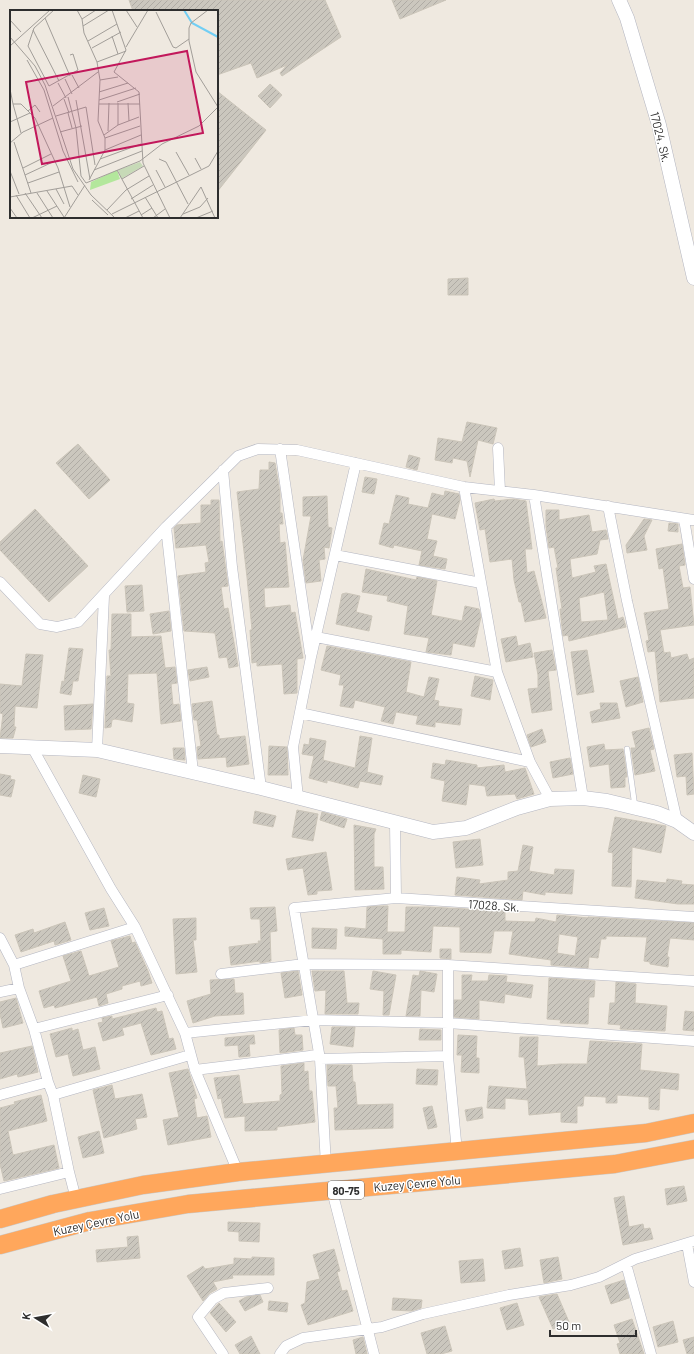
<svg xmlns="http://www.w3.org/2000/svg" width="694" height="1354" viewBox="0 0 694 1354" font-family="Barlow,sans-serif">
	<defs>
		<pattern id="building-hatch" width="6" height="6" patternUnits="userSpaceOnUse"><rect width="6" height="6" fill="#cbc7be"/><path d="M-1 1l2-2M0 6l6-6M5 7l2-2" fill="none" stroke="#afaba4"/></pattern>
	</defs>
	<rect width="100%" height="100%" fill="#efe9e0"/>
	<!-- building -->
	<path fill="url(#building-hatch)" stroke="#cbc5b9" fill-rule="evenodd" d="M 129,0 L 325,0 L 341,37 L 282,76 L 280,73 L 287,65 L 257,78 L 251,63 L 217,75 L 217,11 L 133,11 Z
		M 392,0 L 446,0 L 400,19 Z
		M 270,84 L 282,95 L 270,108 L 258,96 Z
		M 217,91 L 266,130 L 217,192 Z
		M 468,278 L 468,295 L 448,295 L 448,279 Z
		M 467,422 L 497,428 L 493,444 L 478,440 L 470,477 L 467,461 L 453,458 L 452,463 L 435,460 L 438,438 L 462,442 Z
		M 78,444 L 110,480 L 89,499 L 56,463 Z
		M 409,455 L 420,458 L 417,470 L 406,467 Z
		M 269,462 L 275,463 L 280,493 L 280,513 L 282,513 L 283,524 L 279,524 L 280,543 L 285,542 L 289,587 L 264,588 L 265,608 L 290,605 L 291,613 L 295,612 L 303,658 L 297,659 L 297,693 L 284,694 L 282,664 L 257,666 L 257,662 L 252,663 L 250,630 L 252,630 L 247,577 L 237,492 L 259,489 L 260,470 L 269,470 Z
		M 365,477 L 377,479 L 374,494 L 362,492 Z
		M 445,491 L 459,494 L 460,500 L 455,519 L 432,514 L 427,539 L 437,541 L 433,556 L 447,559 L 445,569 L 419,565 L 422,551 L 394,545 L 393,548 L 379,544 L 384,523 L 389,524 L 396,495 L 409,498 L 408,504 L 428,508 L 432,493 L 444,496 Z
		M 327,496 L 328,527 L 332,528 L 329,548 L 324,547 L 325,559 L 319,560 L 321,581 L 306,583 L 303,560 L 311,516 L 303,516 L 303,497 Z
		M 494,499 L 495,501 L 513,499 L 526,501 L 532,549 L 525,549 L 527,573 L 534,571 L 546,618 L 525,622 L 521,602 L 519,602 L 514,580 L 512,559 L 490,562 L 485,529 L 480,530 L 475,503 Z
		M 211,500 L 219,500 L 220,542 L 222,541 L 228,586 L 221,587 L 224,609 L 228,608 L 238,666 L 229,668 L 227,657 L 219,658 L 215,633 L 184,631 L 178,576 L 206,572 L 205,563 L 209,562 L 206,545 L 176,548 L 174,528 L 177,525 L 201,523 L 201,505 L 211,505 Z
		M 35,509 L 88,566 L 49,602 L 0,550 L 0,542 Z
		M 546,510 L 559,510 L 559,520 L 589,515 L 592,532 L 606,530 L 608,539 L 600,540 L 597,554 L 570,559 L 572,578 L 596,572 L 594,566 L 606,564 L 618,619 L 623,617 L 626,627 L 569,641 L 568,635 L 563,636 L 560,609 L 562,609 L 556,568 L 558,568 L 554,547 L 549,548 L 546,526 ZM 604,592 L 608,620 L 581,622 L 579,598 Z
		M 644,519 L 652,520 L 644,536 L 647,550 L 627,553 L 626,545 Z
		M 669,523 L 678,524 L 678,532 L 668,531 Z
		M 682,544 L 685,565 L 679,566 L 683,588 L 690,587 L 694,625 L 660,630 L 664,653 L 670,652 L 671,658 L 687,654 L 689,660 L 694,658 L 694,698 L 660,702 L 655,651 L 648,652 L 646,641 L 649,640 L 644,613 L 669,609 L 663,568 L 659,569 L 656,549 Z
		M 366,569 L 416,580 L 417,577 L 437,581 L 431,615 L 462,621 L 465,606 L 479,609 L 481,617 L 474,647 L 453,643 L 451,655 L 426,652 L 429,638 L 404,634 L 408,606 L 387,601 L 388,596 L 362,592 Z
		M 142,585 L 144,611 L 127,612 L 125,586 Z
		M 346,593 L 360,596 L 356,612 L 372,616 L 369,631 L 336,624 L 342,594 Z
		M 169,611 L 171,631 L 153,634 L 150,614 Z
		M 112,614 L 131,614 L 131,637 L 161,636 L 165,668 L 175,667 L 177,683 L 171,684 L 173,705 L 179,704 L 181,721 L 161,724 L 157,673 L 128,674 L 127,703 L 134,704 L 132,722 L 115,719 L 112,720 L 111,727 L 105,728 L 107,676 L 111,676 L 109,650 L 111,650 Z
		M 516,636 L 518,646 L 530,643 L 533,657 L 506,662 L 501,639 Z
		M 327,646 L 411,662 L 406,692 L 424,697 L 429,677 L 439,679 L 434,700 L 439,701 L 438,706 L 462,709 L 460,725 L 435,722 L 435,727 L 416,724 L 418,716 L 396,712 L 393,724 L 381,721 L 385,707 L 355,700 L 353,708 L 340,706 L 344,685 L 339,685 L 341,675 L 321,670 Z
		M 69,648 L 83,649 L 78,681 L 73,681 L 71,695 L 60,693 L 62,681 L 64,682 Z
		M 552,650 L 556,670 L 548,671 L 552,710 L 532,713 L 528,689 L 538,688 L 538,675 L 534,653 Z
		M 587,650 L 594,692 L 577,695 L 571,652 Z
		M 26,654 L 43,655 L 37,708 L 15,706 L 14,727 L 16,727 L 13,738 L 0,738 L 3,714 L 0,713 L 0,684 L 22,686 Z
		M 207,667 L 209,677 L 190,681 L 188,670 Z
		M 475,676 L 493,680 L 490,700 L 471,696 Z
		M 638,677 L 643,702 L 626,707 L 620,681 Z
		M 212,701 L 217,735 L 219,735 L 219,739 L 245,736 L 249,764 L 227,767 L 226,757 L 198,759 L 197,747 L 201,746 L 197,720 L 194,720 L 192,704 Z
		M 600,703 L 617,703 L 620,718 L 592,723 L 590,712 L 601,709 Z
		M 93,704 L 91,729 L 65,730 L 64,706 Z
		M 649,728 L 654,749 L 650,750 L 655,771 L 635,775 L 631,748 L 636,748 L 632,732 Z
		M 542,729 L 546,742 L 531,747 L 527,735 Z
		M 360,736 L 372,738 L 367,772 L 383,776 L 381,785 L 360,781 L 358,788 L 327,780 L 327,783 L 309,778 L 314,756 L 302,754 L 304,744 L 309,745 L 310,738 L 326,741 L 323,760 L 355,768 Z
		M 604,744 L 605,750 L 623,749 L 627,777 L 625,777 L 625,787 L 611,788 L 609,764 L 590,767 L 587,747 Z
		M 269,746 L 287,747 L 288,775 L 268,775 Z
		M 173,748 L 184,748 L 185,760 L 174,759 Z
		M 692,753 L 694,794 L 687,795 L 686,776 L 677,777 L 674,755 Z
		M 570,758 L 573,774 L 553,778 L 550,762 Z
		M 446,760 L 477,765 L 477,768 L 504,765 L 505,772 L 525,768 L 534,794 L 517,799 L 515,794 L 487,796 L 485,786 L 469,784 L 466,805 L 442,801 L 445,781 L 431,778 L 433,763 L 445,765 Z
		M 0,774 L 11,776 L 10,779 L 15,780 L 11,797 L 0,795 Z
		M 83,775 L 100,779 L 96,797 L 79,793 Z
		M 297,810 L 318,814 L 313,841 L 292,837 Z
		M 255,811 L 276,816 L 273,827 L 253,823 Z
		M 322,812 L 347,819 L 344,828 L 320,820 Z
		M 615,817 L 666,826 L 661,853 L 632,847 L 631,887 L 612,886 L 613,853 L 608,852 Z
		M 354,825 L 376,829 L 374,834 L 374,867 L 383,867 L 384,889 L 355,890 Z
		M 480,839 L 483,865 L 456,868 L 453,842 Z
		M 523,845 L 533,847 L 529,871 L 554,875 L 555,869 L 574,870 L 572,894 L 545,892 L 545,895 L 523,891 L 522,900 L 455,895 L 457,877 L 480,880 L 479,884 L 508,880 L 508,872 L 518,871 Z
		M 326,852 L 332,890 L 317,891 L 317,894 L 308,895 L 303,868 L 288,870 L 286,859 Z
		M 667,879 L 682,881 L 681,884 L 694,885 L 694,904 L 678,904 L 635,898 L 637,880 L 666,883 Z
		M 380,906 L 388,906 L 387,932 L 405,932 L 406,907 L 428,907 L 505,911 L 505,921 L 535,922 L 536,918 L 556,922 L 557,915 L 588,918 L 588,917 L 694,923 L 694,940 L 670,938 L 667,957 L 669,957 L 668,967 L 650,964 L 650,962 L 644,961 L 647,937 L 606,936 L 606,939 L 601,939 L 598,958 L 589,957 L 588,968 L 551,965 L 551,960 L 509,954 L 513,931 L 494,931 L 491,953 L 460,952 L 460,927 L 433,926 L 431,952 L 401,950 L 401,954 L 383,954 L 383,939 L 345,936 L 345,927 L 366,929 L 367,907 ZM 559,934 L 578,937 L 575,956 L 557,953 Z
		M 275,907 L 277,931 L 270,932 L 271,961 L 260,963 L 260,961 L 231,965 L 229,947 L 259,943 L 258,941 L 261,941 L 260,919 L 251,919 L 250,908 Z
		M 104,908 L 109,926 L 90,930 L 85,913 Z
		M 196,918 L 196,940 L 193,940 L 197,972 L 176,974 L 173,919 Z
		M 65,922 L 71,940 L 55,945 L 54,941 L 21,952 L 15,935 L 33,929 L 34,933 Z
		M 312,928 L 337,929 L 336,949 L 312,948 Z
		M 130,936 L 132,943 L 135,942 L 148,971 L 152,983 L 141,986 L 140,981 L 122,986 L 122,989 L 106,994 L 108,1003 L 99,1006 L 97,997 L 55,1008 L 54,1005 L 44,1008 L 39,991 L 71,981 L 63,956 L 81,951 L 89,976 L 119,967 L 111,941 Z
		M 440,949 L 451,949 L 451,959 L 440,958 Z
		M 298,971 L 302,995 L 285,998 L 281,973 Z
		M 312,971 L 344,971 L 347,1003 L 359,1003 L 358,1014 L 325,1014 L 326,990 L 315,991 Z
		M 373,971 L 396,975 L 389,1015 L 383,1015 L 384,991 L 370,989 Z
		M 420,971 L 437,974 L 434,992 L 421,990 L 420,1016 L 406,1016 L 413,975 L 419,976 Z
		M 462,975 L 472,975 L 471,981 L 488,981 L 489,975 L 507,976 L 506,982 L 533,985 L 531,998 L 505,994 L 504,1003 L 479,1000 L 479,1019 L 454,1017 L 454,1000 L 462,1000 Z
		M 549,978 L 595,981 L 594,997 L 589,997 L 588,1024 L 560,1023 L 561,1020 L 547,1019 Z
		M 234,979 L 235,993 L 243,993 L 244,1014 L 215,1016 L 193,1023 L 187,1001 L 211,994 L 210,980 Z
		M 616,982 L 636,984 L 635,1003 L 667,1006 L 665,1031 L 620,1029 L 621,1025 L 608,1024 L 610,1003 L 615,1003 Z
		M 16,998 L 23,1023 L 3,1028 L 0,1014 L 0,1002 Z
		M 156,1008 L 157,1012 L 162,1011 L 169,1039 L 173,1038 L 176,1049 L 151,1055 L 141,1023 L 122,1028 L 124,1035 L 103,1041 L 98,1023 L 103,1022 L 102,1018 L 112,1016 L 112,1019 Z
		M 685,1011 L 694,1012 L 694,1031 L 683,1030 Z
		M 332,1027 L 355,1027 L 353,1047 L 330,1044 Z
		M 72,1028 L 72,1031 L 78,1029 L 83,1050 L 95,1047 L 100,1069 L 73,1076 L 68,1054 L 56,1057 L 50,1034 Z
		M 294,1028 L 295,1035 L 302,1035 L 303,1050 L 280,1053 L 279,1030 Z
		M 420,1029 L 441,1030 L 441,1040 L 419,1040 Z
		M 254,1035 L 255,1044 L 249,1044 L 250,1056 L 239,1057 L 238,1045 L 225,1046 L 225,1038 Z
		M 458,1035 L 477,1036 L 476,1058 L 479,1058 L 479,1073 L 461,1072 L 462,1055 L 457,1055 Z
		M 520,1037 L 538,1037 L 537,1066 L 560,1064 L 587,1064 L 590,1041 L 642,1044 L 640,1070 L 679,1074 L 678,1090 L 660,1088 L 659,1110 L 649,1109 L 649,1097 L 617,1095 L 617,1103 L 606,1103 L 606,1097 L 584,1096 L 583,1106 L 577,1106 L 577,1123 L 561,1122 L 561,1112 L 529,1115 L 528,1100 L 505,1098 L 505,1109 L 487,1108 L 489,1086 L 527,1089 L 524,1057 L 519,1057 Z
		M 32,1046 L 38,1072 L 18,1077 L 17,1074 L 0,1079 L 0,1053 Z
		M 304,1063 L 304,1072 L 308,1071 L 309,1091 L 312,1091 L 315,1122 L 277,1127 L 277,1130 L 245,1131 L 245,1116 L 225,1118 L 221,1098 L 218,1099 L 214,1078 L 239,1075 L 243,1104 L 280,1101 L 280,1095 L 282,1094 L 281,1066 Z
		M 327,1065 L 352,1065 L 353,1082 L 355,1082 L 357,1105 L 393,1104 L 393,1128 L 335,1130 L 334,1108 L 338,1108 L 336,1086 L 328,1086 Z
		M 188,1069 L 197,1098 L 194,1099 L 197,1118 L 207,1116 L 211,1137 L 168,1145 L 163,1120 L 179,1117 L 169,1073 Z
		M 417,1069 L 438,1070 L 437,1085 L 416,1084 Z
		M 112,1085 L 115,1099 L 142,1094 L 147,1117 L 135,1119 L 137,1129 L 104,1138 L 93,1090 Z
		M 41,1095 L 47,1121 L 8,1131 L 13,1155 L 54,1145 L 59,1168 L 4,1181 L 0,1164 L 0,1108 L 15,1104 L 14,1102 Z
		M 432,1106 L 437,1127 L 428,1129 L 423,1108 Z
		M 482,1107 L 483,1118 L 467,1121 L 465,1110 Z
		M 99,1131 L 104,1153 L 83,1158 L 78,1137 Z
		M 684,1186 L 687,1201 L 667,1205 L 665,1189 Z
		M 624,1196 L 629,1227 L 643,1224 L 644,1229 L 650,1228 L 653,1239 L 623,1245 L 614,1198 Z
		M 228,1222 L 260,1223 L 259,1242 L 239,1241 L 239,1232 L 228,1231 Z
		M 138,1236 L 140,1258 L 97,1262 L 96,1250 L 128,1247 L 127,1237 Z
		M 520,1248 L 523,1266 L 505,1269 L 502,1251 Z
		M 334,1249 L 340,1271 L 337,1272 L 342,1291 L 347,1290 L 353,1311 L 308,1325 L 301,1305 L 305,1303 L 307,1282 L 320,1279 L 313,1255 Z
		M 252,1257 L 274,1258 L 274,1275 L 232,1275 L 233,1278 L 213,1282 L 217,1289 L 210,1293 L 203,1301 L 187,1276 L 203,1266 L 205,1269 L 234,1264 L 234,1258 L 252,1259 Z
		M 558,1257 L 562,1279 L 544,1283 L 540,1260 Z
		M 483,1259 L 485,1281 L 461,1283 L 459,1261 Z
		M 624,1280 L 629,1298 L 611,1304 L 605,1286 Z
		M 557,1294 L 569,1322 L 553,1329 L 539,1297 Z
		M 260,1295 L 263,1302 L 245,1311 L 239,1301 L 246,1297 Z
		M 393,1298 L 422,1300 L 421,1308 L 411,1311 L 392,1310 Z
		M 269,1301 L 288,1303 L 287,1312 L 268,1310 Z
		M 219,1303 L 236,1322 L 226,1332 L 210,1313 Z
		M 517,1303 L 524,1325 L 507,1330 L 500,1308 Z
		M 632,1319 L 644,1354 L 620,1354 L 617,1344 L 620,1343 L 614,1325 Z
		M 673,1321 L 678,1342 L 658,1347 L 653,1327 Z
		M 445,1326 L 452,1351 L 441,1354 L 427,1354 L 421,1333 Z
		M 251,1336 L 260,1354 L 240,1354 L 235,1345 Z
		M 363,1337 L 367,1354 L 356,1354 L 353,1340 Z
		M 694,1337 L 694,1354 L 687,1354 L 683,1340 Z"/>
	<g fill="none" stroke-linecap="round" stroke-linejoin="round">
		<defs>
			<path id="lane" d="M 627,749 L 635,807"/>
			<path id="street" d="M 498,448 L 500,491
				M 280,449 L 310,653
				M 223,470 L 232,567 L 261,788
				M 464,487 L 497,672 L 530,762 L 550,799
				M 534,495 L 583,798
				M 608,506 L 627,601 L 677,821
				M 684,519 L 694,579
				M 166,527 L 193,772
				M 335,555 L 481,583
				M 0,582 L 40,624 L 57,627 L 78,622 L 166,527 L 238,456 L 258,449 L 297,450 L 464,487 L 534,495 L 694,520
				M 316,637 L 497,672
				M 300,713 L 530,762
				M 32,747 L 111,889 L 135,927 L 185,1033 L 195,1070 L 238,1172
				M 97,750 L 104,596
				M 298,798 L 293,747 L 311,657 L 356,463
				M 395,823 L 396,898
				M 0,938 L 14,965 L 19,988 L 34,1029 L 48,1082 L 53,1095 L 69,1172 L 76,1199
				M 14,965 L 135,927
				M 448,965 L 448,1056 L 457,1152
				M 221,974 L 304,964 L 448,965 L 694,981
				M 0,992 L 19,988
				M 34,1029 L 168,995
				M 185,1033 L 314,1020 L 448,1023 L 694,1041
				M 320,1059 L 448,1056
				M 195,1070 L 318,1055
				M 0,1095 L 48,1082
				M 53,1095 L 190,1055
				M 326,1165 L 320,1059 L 294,908 L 396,898 L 694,917
				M 0,1189 L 69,1172
				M 332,1191 L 374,1354
				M 687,1244 L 694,1282
				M 626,1264 L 651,1354
				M 223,1354 L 198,1317 L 213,1299 L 224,1293 L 268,1288
				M 280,1354 L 286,1346 L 303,1338 L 382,1327 L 423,1314 L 509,1295 L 571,1285 L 599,1277 L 635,1259 L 694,1241"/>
			<path id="secondary" d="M 619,0 L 627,18 L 659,125 L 694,278
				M 0,746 L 97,750 L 261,788 L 433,832 L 466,828 L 517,808 L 550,799 L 583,798 L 607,801 L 657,813 L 677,821 L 694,833"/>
			<path id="highway" d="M 0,1219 L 53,1204 L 143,1185 L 238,1172 L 646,1133 L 694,1123
				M 0,1245 L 90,1221 L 188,1204 L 615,1164 L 694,1149"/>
		</defs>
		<!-- lane casing -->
		<use href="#lane" stroke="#b4b6c1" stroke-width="6"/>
		<!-- street casing -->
		<use href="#street" stroke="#b4b6c1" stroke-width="11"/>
		<!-- secondary casing -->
		<use href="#secondary" stroke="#b4b6c1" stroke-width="15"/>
		<!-- highway casing -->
		<use href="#highway" stroke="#c9c9c9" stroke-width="19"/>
		<!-- lane -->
		<use href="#lane" stroke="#fff" stroke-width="5"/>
		<!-- street -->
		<use href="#street" stroke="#fff" stroke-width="10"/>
		<!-- secondary -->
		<use href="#secondary" stroke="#fff" stroke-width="14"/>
		<!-- highway -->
		<use href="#highway" stroke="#ffa75c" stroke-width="18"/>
	</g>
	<g text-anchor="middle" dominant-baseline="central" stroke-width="3" stroke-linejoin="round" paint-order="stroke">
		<!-- shield labels -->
		<rect fill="#fff" stroke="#6d6d6d" stroke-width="1" x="328" y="1181" width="36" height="18" rx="3"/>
		<g font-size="11" font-weight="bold" fill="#2e2e2e">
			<text x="346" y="1190">80-75</text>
		</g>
		<!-- street labels -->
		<g font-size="12" fill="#2e2e2e" stroke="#fff">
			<text transform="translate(661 137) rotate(76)">17024. Sk.</text>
			<text transform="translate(494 905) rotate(4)">17028. Sk.</text>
			<text transform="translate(417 1183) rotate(-5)">Kuzey Çevre Yolu</text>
			<text transform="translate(96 1222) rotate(-12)">Kuzey Çevre Yolu</text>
		</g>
	</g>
	<!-- overview -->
	<g transform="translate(10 10)">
		<rect width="208" height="208" fill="#efe9e0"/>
		<path d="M 107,160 L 110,169 L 80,180 L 81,172 Z" fill="#b3e79c"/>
		<path d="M 130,152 L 133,156 L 111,169 L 108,160 Z" fill="#c7dab7"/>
		<path fill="none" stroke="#71cef4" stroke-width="2" d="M 174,0 L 182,13 L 208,27"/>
		<path fill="none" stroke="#a29e99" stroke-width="1" d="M 67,0 L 72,9 L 74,23 L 87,52 L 90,70 L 88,111 L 95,128 L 95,140 L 79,170M 102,0 L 116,40 L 104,62 L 129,82 L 133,153 L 160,208M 116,0 L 127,17M 146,2 L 163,37 L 166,38 L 179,29M 35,8 L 60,66M 72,9 L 86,0M 0,10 L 11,22M 73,16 L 99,0M 23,20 L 49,71M 102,26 L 108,44M 0,27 L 25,56 L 35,75 L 63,159 L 81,185 L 105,208M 78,31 L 107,14M 0,36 L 40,0M 116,37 L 138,0M 82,38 L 111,22M 17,50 L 34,80 L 53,141 L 68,172M 87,52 L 116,41M 62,65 L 69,78M 55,69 L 62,84M 90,70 L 108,67M 48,73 L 56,88M 39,76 L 18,36 L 24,18 L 44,0M 39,76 L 68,60 L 63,44 L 60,45M 0,79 L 3,94 L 11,94 L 25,108 L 48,158 L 60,197M 89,82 L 118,73M 58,87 L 66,118 L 71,166 L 76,173 L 130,151 L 152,134 L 189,116 L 208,97 L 186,62 L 179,31 L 179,18 L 181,13 L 198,0M 54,89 L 59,103M 66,90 L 80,169M 89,90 L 126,78M 107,92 L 130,84M 118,93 L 119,111M 3,94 L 11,123M 89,94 L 130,94M 43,96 L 88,62M 18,101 L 25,95 L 30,102M 58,103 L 62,118M 46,106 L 76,97 L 85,155M 0,112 L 20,103M 108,115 L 108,93M 98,121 L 99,93M 50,122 L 72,116M 94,125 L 108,115 L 129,107M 95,128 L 130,116M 4,132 L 21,183M 0,133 L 13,122 L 43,108M 95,140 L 131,125M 166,142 L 179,165M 185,148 L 191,159M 90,149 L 131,134M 149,149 L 156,152 L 178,194M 13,158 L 41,144M 84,160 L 132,141M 107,160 L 133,208M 146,160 L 155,177M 0,161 L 9,184M 15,165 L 45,151M 112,169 L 134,156M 18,173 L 49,162M 46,179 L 54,194M 37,181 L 54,207M 15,183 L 32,208M 27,183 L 43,208M 6,185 L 20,208M 0,187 L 62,176 L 68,185M 135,187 L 148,208M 121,189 L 143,175M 82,190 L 98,205M 0,198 L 7,208M 97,200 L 116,180 L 139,166M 102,204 L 199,156 L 208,141M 173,204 L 190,197 L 198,188M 131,205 L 142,198M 22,208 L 47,196M 54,208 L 75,175M 115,208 L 129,201M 143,208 L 155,199M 170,208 L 191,177 L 205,208M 186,208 L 203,201"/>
		<path fill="#c2185b" fill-opacity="0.15" stroke="#c2185b" stroke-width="2" d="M 177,41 L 193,123 L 32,154 L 16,72 Z"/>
		<rect width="208" height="208" fill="none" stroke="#2e2e2e" stroke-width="2"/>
	</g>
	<!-- north arrow -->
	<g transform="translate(36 1318) rotate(281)" stroke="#ffffff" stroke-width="3" paint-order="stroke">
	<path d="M0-3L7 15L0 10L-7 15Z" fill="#2e2e2e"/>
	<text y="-6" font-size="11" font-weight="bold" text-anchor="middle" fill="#2e2e2e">K</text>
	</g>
	<!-- scale -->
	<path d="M550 1330v6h86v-6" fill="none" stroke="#2e2e2e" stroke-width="2"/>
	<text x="556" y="1330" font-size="12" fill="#2e2e2e" stroke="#ffffff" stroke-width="3" paint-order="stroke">50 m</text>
</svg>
